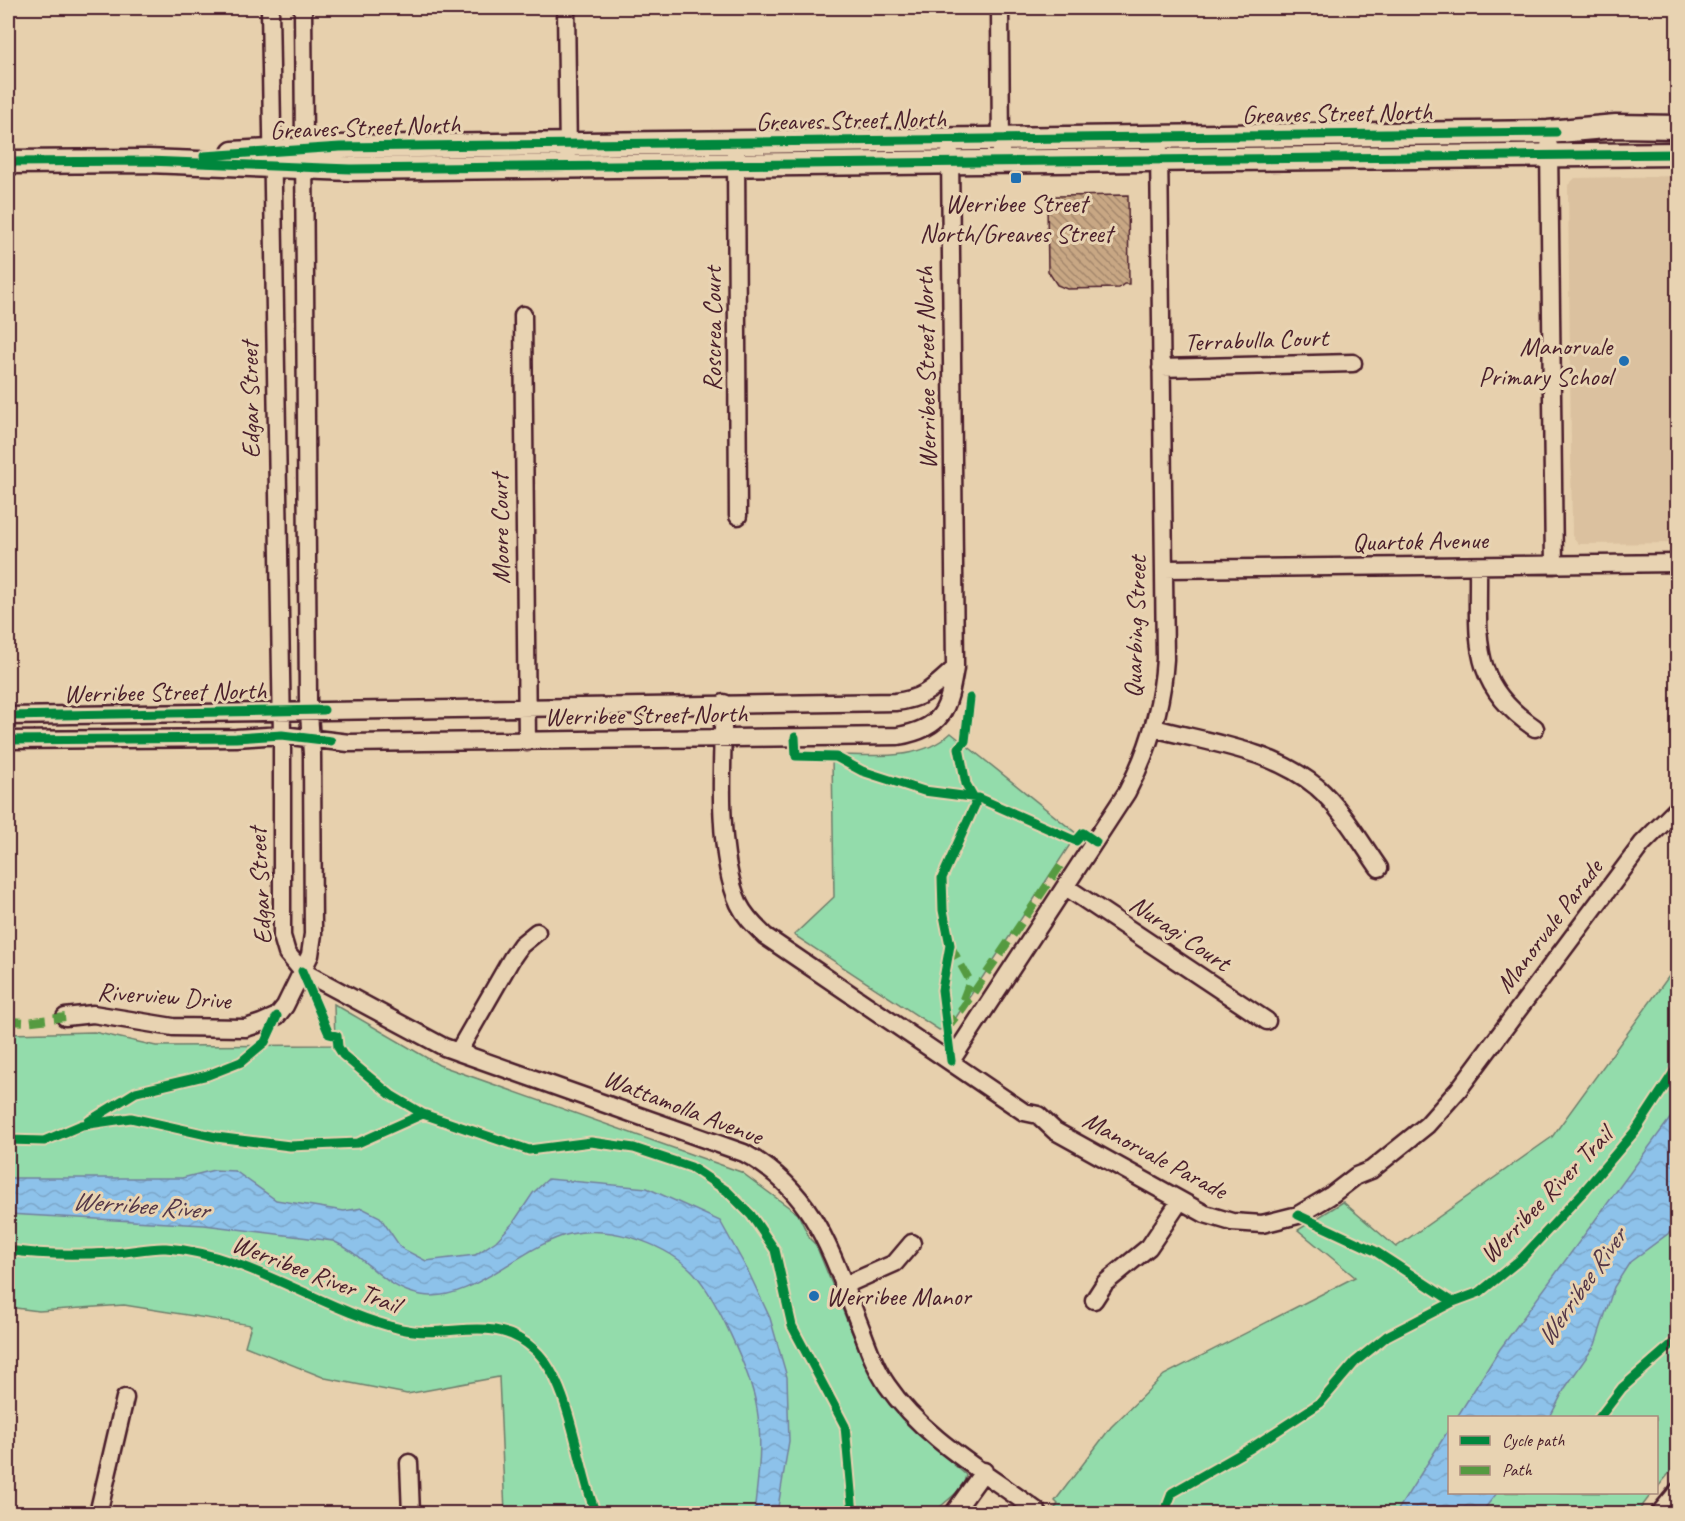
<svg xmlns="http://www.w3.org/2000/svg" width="1685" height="1521" viewBox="0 0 1685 1521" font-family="Caveat,sans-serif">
	<defs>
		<pattern id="water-waves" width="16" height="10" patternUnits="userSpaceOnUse" patternTransform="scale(1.5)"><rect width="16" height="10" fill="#8dc2ea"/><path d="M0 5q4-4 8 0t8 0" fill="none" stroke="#7ba6c9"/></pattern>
		<pattern id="building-back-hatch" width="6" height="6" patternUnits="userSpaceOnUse" patternTransform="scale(1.5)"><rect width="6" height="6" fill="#c8a784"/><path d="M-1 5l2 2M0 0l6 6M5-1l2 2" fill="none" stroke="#a4876c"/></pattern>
	</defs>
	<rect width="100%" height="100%" fill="#e7d0ad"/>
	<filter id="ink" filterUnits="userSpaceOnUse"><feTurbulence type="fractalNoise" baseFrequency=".0167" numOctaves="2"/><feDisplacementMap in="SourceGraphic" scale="12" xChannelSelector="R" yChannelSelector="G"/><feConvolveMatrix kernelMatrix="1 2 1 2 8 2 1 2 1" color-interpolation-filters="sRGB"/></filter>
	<g filter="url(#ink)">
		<!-- built -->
		<path fill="#dbc19f" d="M 1677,176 L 1677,543 L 1579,544 L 1572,536 L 1568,185 L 1575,178 Z"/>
		<!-- park -->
		<path fill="#93dcab" stroke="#6e7e6b" stroke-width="1.5" d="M 951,733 L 1077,834 L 949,1028 L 939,1030 L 794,935 L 834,897 L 832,755 C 872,755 920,762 951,733 Z
			M 1677,965 L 1677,1464 L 1657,1488 L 1656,1418 L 1450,1418 L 1450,1492 L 1652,1493 L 1637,1513 L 1051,1514 L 1058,1504 L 1055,1501 L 1111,1427 L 1164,1375 L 1355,1277 L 1298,1230 L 1343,1202 L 1396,1247 L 1552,1137 Z
			M 334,1004 L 439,1065 L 741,1172 L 798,1214 L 810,1239 L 816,1245 L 864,1362 L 878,1387 L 908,1425 L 966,1475 L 963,1487 L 933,1513 L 505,1513 L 499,1377 L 407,1394 L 325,1378 L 245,1346 L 251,1325 L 124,1305 L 39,1311 L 8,1307 L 8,1034 L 94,1032 L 156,1046 L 335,1045 Z"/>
		<!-- water -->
		<path fill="url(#water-waves)" stroke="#72819e" stroke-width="1.5" d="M 1677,1109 L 1677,1227 L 1630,1262 L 1614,1287 L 1595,1345 L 1565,1388 L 1550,1417 L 1457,1417 L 1500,1349 Z
			M 214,1170 L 235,1171 L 276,1200 L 344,1211 L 362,1208 L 380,1217 L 401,1248 L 426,1261 L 475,1255 L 496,1241 L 513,1223 L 533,1193 L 548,1179 L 647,1188 L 720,1221 L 748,1271 L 770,1318 L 787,1377 L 789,1441 L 777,1513 L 754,1513 C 758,1478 763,1445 757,1409 C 752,1376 714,1290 689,1268 C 660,1242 608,1225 570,1234 C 521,1245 472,1304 421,1295 C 383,1289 366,1255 333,1241 L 204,1225 L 8,1214 L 8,1178 L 182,1178 Z
			M 1449,1429 L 1450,1492 L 1497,1493 L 1481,1513 L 1396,1513 Z"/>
		<!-- building -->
		<path fill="url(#building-back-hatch)" stroke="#4a1f2b" stroke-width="1.5" d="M 1128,195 L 1129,284 L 1124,284 L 1119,288 L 1067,289 L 1057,285 L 1048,271 L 1047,203 L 1055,196 Z"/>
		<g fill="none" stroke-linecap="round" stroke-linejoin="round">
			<defs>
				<path id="street" d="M 270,8 L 282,735 L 282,936 L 287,953 L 302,971 L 444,1047 L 744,1153 C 817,1192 833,1259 862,1331 C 869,1350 876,1369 887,1385 C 923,1438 986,1473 1037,1511
					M 566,8 L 568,154
					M 1000,8 L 1001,151
					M 1549,146 L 1554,565
					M 736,153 L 738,516
					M 523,315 L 527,742
					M 1161,368 L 1353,363
					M 1478,566 C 1479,638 1468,683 1535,728
					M 1164,569 L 1678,563
					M 724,703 C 722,760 716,854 739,904 C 745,917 756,927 765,936 L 1024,1112 L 1038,1115 L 1055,1131 L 1205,1214 L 1232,1222 L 1262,1224 L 1298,1215 L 1330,1196 L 1356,1176 L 1371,1170 L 1427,1125 L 1459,1089 L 1642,844 L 1678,808
					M 8,716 L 895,702 C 924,699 934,687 955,668
					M 1154,728 C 1209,743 1271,749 1317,787 C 1342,809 1360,841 1379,868
					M 8,740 L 236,738 L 282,735 L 349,743 L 898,736 C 944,728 948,709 955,668 L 950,152
					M 1066,887 L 1267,1021
					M 65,1017 L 93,1014 L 173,1027 L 246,1028 L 261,1023 L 277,1016 L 285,1006 L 310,955 L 313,934 L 312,754 L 308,700 L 303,8
					M 458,1052 L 512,958 L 521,945 L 537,932
					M 951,1061 L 1127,792 C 1149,750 1162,706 1165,659 L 1159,149
					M 843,1286 L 895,1263 L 912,1243
					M 1094,1300 L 1105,1283 L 1149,1247 L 1180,1201
					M 409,1463 L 411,1514
					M 98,1514 L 125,1398
					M 953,1514 L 984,1471
					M 1659,1514 L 1678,1491"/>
				<path id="secondary" d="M 233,153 L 340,147 L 1548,132 L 1616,126 L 1678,127
					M 8,162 L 148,161 L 350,169 L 1678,154"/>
			</defs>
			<!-- street casing -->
			<use href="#street" stroke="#4a1f2b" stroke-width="21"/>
			<!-- secondary casing -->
			<use href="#secondary" stroke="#4a1f2b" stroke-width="27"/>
			<!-- street -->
			<use href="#street" stroke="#e8d3b2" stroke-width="16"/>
			<!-- secondary -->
			<use href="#secondary" stroke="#e8d3b2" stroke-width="22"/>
			<!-- quiet -->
			<path stroke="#559a41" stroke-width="8" stroke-dasharray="15 8" stroke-linecap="butt" d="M 950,945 L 970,981 L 962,1002
				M 8,1021 L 26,1022 L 65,1017
				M 946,1029 L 963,1008 L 1063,862"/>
			<defs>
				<path id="cycleway" d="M 204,156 L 340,147 L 1556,132
					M 8,162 L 148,161 L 350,169 L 1678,154
					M 8,716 L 324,710
					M 795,737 L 796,756 L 836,757 L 862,771 L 924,791 L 979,798 L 1076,841 L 1083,833 L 1096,842
					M 8,740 L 236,738 L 282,735 L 331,741
					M 302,971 L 329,1034 L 337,1036 L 338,1047 L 343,1055 L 391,1095 L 423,1114
					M 951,1061 L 942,990 L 950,945 L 943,910 L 942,878 L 975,805 L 974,798 L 966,784 L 959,748 L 965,741 L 970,698
					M 89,1121 L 136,1092 L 208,1075 L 241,1062 L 265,1042 L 277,1016
					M 8,1140 L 44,1141 L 82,1125 L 131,1118 L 216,1137 L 290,1146 L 358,1143 L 423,1114 L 529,1150 L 591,1142 L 634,1148 L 691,1167 L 727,1191 L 751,1215 L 775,1250 L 792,1326 L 845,1426 L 853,1514
					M 1298,1215 L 1375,1251 L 1453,1302
					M 8,1250 C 41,1255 78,1255 112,1253 C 129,1253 148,1247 166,1248 C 250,1254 320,1310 401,1329 C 450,1340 492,1311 535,1350 C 571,1383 577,1467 596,1514
					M 1599,1418 L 1622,1388 L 1678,1339
					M 1164,1514 L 1172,1493 L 1251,1448 L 1320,1403 L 1355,1362 L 1387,1336 L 1453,1302 L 1480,1292 L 1522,1258 L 1585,1190 L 1636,1130 L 1678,1066"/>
			</defs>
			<!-- cycleway casing -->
			<use href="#cycleway" stroke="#e8d3b2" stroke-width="13"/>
			<!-- cycleway -->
			<use href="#cycleway" stroke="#00873e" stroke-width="9"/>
		</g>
	</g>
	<!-- markers -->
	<g fill="#1f6fb2" stroke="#e8d3b2" stroke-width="2">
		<rect x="1010" y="172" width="12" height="12" rx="3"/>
		<circle cx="1624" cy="361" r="6"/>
		<circle cx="814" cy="1296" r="6"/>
	</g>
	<g text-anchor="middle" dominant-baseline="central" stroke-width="6" stroke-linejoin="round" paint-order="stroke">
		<!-- street labels -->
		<g font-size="26" fill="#4a1f2b" stroke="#e8d3b2">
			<text transform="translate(1337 113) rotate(-1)">Greaves Street North</text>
			<text transform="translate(851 120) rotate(-1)">Greaves Street North</text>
			<text transform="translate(365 127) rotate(-2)">Greaves Street North</text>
			<text transform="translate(712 329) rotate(-90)">Roscrea Court</text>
			<text transform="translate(1256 340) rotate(-2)">Terrabulla Court</text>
			<text transform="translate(926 368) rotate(-91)">Werribee Street North</text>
			<text transform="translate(250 400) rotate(-91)">Edgar Street</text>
			<text transform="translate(500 529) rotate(-91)">Moore Court</text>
			<text transform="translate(1420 541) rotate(-1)">Quartok Avenue</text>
			<text transform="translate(1135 627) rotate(-88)">Quarbing Street</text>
			<text transform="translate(165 692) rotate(-1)">Werribee Street North</text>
			<text transform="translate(646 715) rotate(-1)">Werribee Street North</text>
			<text transform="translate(260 886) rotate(-93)">Edgar Street</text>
			<text transform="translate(1549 926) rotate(-53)">Manorvale Parade</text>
			<text transform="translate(1180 933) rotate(34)">Nuragi Court</text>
			<text transform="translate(164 996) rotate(4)">Riverview Drive</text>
			<text transform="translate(683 1107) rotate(21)">Wattamolla Avenue</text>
			<text transform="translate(1155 1155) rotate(28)">Manorvale Parade</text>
			<text transform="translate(1546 1195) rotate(-46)">Werribee River Trail</text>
			<text transform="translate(316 1274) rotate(21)">Werribee River Trail</text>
		</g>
		<!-- poi labels -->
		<g font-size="26" fill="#4a1f2b" stroke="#e8d3b2">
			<text x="1016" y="203">Werribee Street<tspan x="1016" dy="30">North/Greaves Street</tspan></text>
			<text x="1612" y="346" text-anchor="end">Manorvale<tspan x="1612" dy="30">Primary School</tspan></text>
			<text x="826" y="1296" text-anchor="start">Werribee Manor</text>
		</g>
		<!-- water labels -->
		<g font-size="27" font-style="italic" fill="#543748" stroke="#e8d3b2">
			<text transform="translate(140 1205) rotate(4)">Werribee River</text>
			<text transform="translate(1581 1287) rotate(-55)">Werribee River</text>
		</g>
	</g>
	<!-- margin -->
	<rect width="1685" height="1521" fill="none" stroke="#e8d3b2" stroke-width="30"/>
	<rect x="15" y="15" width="1655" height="1491" fill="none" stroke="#4a1f2b" stroke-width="2" filter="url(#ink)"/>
	<!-- legend -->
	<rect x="1448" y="1416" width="210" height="78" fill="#e8d3b2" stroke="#a98b7c" stroke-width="1.5"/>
	<rect x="1460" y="1436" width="30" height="9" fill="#00873e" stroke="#a98b7c" stroke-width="1.5"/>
	<text x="1502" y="1446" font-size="18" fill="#4a1f2b">Cycle path</text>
	<rect x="1460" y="1466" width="30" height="9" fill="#559a41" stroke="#a98b7c" stroke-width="1.5"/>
	<text x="1502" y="1476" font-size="18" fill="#4a1f2b">Path</text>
</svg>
